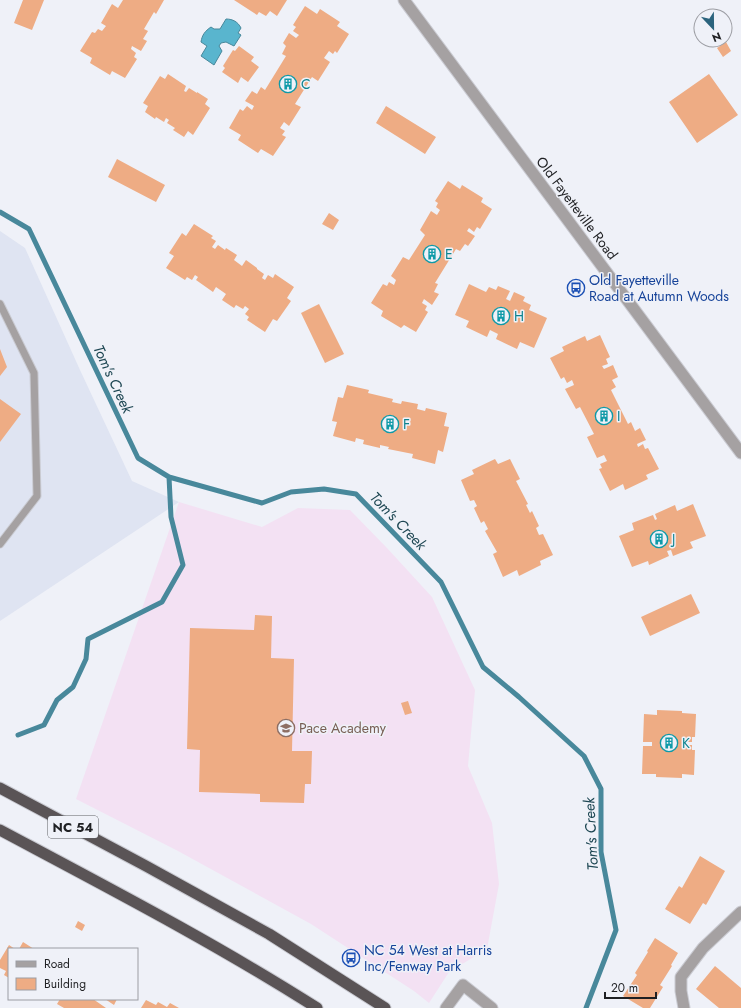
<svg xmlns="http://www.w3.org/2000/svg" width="741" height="1008" viewBox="0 0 741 1008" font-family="Jost,sans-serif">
	<rect width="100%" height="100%" fill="#eff1f8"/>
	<!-- built -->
	<path fill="#dfe4f2" d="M 0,231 L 25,248 L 80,370 L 132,481 L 179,502 L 0,621 Z"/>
	<!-- education -->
	<path fill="#f3e1f3" d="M 179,502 L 262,527 L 298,508 L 350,510 L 387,548 L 432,597 L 475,690 L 468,766 L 492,823 L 499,884 L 487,949 L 449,972 L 429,1003 L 414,991 L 311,924 L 178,851 L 76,799 Z"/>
	<!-- water -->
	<path fill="#59b5ce" stroke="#48889b" d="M 226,19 C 233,19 238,22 241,28 L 238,33 L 241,35 L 234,46 L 226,42 L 221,43 L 219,46 L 222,51 L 214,65 L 201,56 L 207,46 L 201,42 C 202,35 205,31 211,27 L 214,29 L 220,29 Z"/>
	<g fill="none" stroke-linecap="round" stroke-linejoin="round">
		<!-- stream -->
		<path stroke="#48889b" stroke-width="5" d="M 0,212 L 29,229 L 138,458 L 169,477 L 262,503 L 291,492 L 324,489 L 356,494 L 441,582 L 483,667 L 519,697 L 584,756 L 601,789 L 601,852 L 616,930 L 586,1008
			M 18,735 L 44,725 L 57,700 L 73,687 L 86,659 L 88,639 L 162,602 L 183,565 L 171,517 L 169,477"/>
	</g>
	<!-- building -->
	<path fill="#eeac84" d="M 23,0 L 44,0 L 32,30 L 14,23 Z
		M 123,0 L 164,0 L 156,14 L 154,12 L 144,29 L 148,31 L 143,39 L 147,41 L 141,51 L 132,46 L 131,49 L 136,53 L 134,57 L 137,59 L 125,78 L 112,71 L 110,75 L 90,63 L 92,58 L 80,51 L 92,32 L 95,33 L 98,29 L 102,31 L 106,26 L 101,23 L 112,4 L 118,8 Z
		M 234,0 L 287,0 L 277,16 L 270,11 L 266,16 L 259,12 L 257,15 Z
		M 305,6 L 317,14 L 320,9 L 340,22 L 337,26 L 349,34 L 337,53 L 335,51 L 333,54 L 329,51 L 324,58 L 330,62 L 318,81 L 312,77 L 295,104 L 301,107 L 289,126 L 284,122 L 280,128 L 285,131 L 282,135 L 286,137 L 273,156 L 261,149 L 258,153 L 238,140 L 241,135 L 229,128 L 240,109 L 243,111 L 247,106 L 252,110 L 254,106 L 245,101 L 252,91 L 257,94 L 261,87 L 265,90 L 286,56 L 282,54 L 286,46 L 283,43 L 289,33 L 296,38 L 299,35 L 293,31 L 296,27 L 293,25 Z
		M 726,42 L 731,51 L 723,57 L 717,48 Z
		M 239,46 L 254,57 L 251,61 L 259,67 L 248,82 L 241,77 L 238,83 L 222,72 L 225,68 L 223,66 L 233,50 L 235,51 Z
		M 168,74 L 186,86 L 184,91 L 186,92 L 189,88 L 197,93 L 197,92 L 208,99 L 205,104 L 210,108 L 193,135 L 188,131 L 184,137 L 173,130 L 175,128 L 167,123 L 169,120 L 166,118 L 164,122 L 156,117 L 155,119 L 145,112 L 148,106 L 143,103 L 160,76 L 165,79 Z
		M 709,74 L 738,115 L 697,143 L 669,102 Z
		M 386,106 L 436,137 L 425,154 L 376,123 Z
		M 117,159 L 165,185 L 156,202 L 108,177 Z
		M 448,181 L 460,189 L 462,185 L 483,198 L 481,202 L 492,209 L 480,229 L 477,227 L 474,232 L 469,228 L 467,231 L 475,236 L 468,246 L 465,244 L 460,251 L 456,249 L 435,283 L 438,284 L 434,292 L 439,294 L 432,305 L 424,299 L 422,303 L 427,306 L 425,310 L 428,312 L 416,332 L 404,325 L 401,328 L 381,316 L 383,311 L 371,303 L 383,284 L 387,286 L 389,282 L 394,285 L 396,280 L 391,276 L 403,257 L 409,260 L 425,235 L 420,230 L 431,211 L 437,215 L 440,210 L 436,207 L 438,203 L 435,201 Z
		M 329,213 L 339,220 L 333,230 L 322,224 Z
		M 194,224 L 213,236 L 211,238 L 216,241 L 212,247 L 215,249 L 218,245 L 225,250 L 226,248 L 237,255 L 234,260 L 242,266 L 246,260 L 257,268 L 257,269 L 264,274 L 262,278 L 265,280 L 268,275 L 273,278 L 275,274 L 294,287 L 287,298 L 291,301 L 277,321 L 273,319 L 265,332 L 247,320 L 249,317 L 245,314 L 249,309 L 245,306 L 243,309 L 236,305 L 234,308 L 222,300 L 226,294 L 216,287 L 213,292 L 196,280 L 198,277 L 195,275 L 192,280 L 187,277 L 185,280 L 166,268 L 174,256 L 169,253 L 182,233 L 186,236 Z
		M 469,284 L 486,292 L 489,287 L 496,290 L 498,286 L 510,291 L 506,299 L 510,301 L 514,292 L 525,297 L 523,301 L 531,305 L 529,310 L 547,318 L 534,348 L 520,342 L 517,349 L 496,339 L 498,334 L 490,330 L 487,337 L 466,327 L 469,321 L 455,315 Z
		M 319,304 L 344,354 L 325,363 L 301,313 Z
		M 600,335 L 610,357 L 606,359 L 608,364 L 602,366 L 604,369 L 613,365 L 618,377 L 612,380 L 616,387 L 611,390 L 628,424 L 631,422 L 635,431 L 640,428 L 646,440 L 637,444 L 638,447 L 643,444 L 645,449 L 648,448 L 659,469 L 646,475 L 648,479 L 625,490 L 623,484 L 610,491 L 599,469 L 602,468 L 600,464 L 607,461 L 604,455 L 597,458 L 587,437 L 594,434 L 580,407 L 576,409 L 565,389 L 574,385 L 572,380 L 567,383 L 564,377 L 561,379 L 550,358 L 564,351 L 562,347 L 585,336 L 587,341 Z
		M 0,349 L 7,367 L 0,376 Z
		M 347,385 L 369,390 L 368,393 L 393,399 L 392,402 L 401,404 L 402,401 L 418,404 L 417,409 L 425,411 L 426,408 L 447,413 L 444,426 L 449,427 L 443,452 L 438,450 L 435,464 L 412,458 L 413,454 L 388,449 L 389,447 L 380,445 L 380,448 L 363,444 L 364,440 L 356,438 L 355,442 L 333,436 L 337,422 L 332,421 L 338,397 L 343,398 Z
		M 0,399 L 21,414 L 0,442 Z
		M 495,459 L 498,464 L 510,459 L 520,479 L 516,481 L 528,504 L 526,505 L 530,513 L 532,511 L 539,526 L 536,528 L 539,535 L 543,534 L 553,555 L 540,561 L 541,565 L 519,576 L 517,570 L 503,577 L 493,554 L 497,552 L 485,531 L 488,529 L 484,521 L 481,523 L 474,508 L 477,506 L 474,500 L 470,501 L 461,480 L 474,474 L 472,470 Z
		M 693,504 L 706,536 L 690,542 L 693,548 L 673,556 L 671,550 L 667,551 L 669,556 L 649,565 L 648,561 L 632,567 L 619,536 L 634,530 L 632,523 L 653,515 L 655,520 L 657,519 L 655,514 L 675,505 L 677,511 Z
		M 691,594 L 700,613 L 650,636 L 641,617 Z
		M 255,615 L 272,616 L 271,658 L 294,659 L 292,751 L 312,751 L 311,784 L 305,784 L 304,803 L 260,802 L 260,794 L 199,792 L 200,750 L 187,749 L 190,628 L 254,630 Z
		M 408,701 L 412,713 L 405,715 L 401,703 Z
		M 657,710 L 682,711 L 682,713 L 696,714 L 695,737 L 692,737 L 692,742 L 685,742 L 685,745 L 692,745 L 692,750 L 695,750 L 694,775 L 682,774 L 682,778 L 656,777 L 656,774 L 642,774 L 643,746 L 652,746 L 652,742 L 643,742 L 644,714 L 657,715 Z
		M 700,856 L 725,871 L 706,905 L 703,903 L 690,924 L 665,909 L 679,886 L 682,888 Z
		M 78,921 L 85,925 L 82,931 L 75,927 Z
		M 655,938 L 678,953 L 671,965 L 672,966 L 660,985 L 663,987 L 650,1008 L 643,1008 L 623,996 L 637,975 L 635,973 L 648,952 L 647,951 Z
		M 23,942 L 34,949 L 19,949 Z
		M 9,945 L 15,949 L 9,949 L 9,978 L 4,975 L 6,971 L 0,968 L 0,960 Z
		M 715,966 L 741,988 L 741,1008 L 719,1008 L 696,989 Z
		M 60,999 L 93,999 L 106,1008 L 64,1008 L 57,1004 Z
		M 105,999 L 117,999 L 114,1005 Z
		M 146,1000 L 156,1005 L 158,1002 L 167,1007 L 170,1003 L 179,1008 L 141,1008 Z"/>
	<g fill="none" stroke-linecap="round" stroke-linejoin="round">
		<defs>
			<path id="service" d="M 0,304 L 34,373 L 37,496 L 0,544"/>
			<path id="minor" d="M 446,1008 L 463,985 L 492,1008
				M 684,1008 L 681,991 L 681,977 L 703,948 L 741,912"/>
			<path id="tertiary" d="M 404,0 L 741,453"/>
			<path id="trunk" d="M 0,788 L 146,866 L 269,934 L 385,1008
				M 0,830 C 107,887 215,943 317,1008"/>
		</defs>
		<!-- service casing -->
		<use href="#service" stroke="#cacbd2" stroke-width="9"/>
		<!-- minor casing -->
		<use href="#minor" stroke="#cacbd2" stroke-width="13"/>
		<!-- tertiary casing -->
		<use href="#tertiary" stroke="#cacbd2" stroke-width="13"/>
		<!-- trunk casing -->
		<use href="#trunk" stroke="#cacbd2" stroke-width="13"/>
		<!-- service -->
		<use href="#service" stroke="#a5a1a2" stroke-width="7"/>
		<!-- minor -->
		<use href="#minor" stroke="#a5a1a2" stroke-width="11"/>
		<!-- tertiary -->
		<use href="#tertiary" stroke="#a5a1a2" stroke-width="11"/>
		<!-- trunk -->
		<use href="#trunk" stroke="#5a5456" stroke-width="11"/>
	</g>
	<!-- icons -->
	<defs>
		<symbol id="building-ring" viewBox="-11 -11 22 22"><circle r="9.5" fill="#eff1f8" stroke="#0f9aa8" stroke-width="1.5"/><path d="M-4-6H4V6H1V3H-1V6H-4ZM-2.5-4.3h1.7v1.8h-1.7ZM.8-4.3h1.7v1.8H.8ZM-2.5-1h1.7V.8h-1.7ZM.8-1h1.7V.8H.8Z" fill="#0f9aa8"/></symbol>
		<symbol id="bus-ring" viewBox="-11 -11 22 22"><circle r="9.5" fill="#eff1f8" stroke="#1a4fb4" stroke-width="1.5"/><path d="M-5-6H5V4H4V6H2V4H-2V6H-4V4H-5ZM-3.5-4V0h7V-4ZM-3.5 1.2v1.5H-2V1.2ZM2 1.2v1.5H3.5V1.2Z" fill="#1a4fb4"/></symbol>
		<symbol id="school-ring" viewBox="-11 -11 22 22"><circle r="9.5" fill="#eff1f8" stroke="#8d6e63" stroke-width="1.5"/><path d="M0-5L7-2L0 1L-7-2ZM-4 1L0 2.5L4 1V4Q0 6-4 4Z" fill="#8d6e63"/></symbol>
	</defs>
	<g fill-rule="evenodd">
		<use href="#building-ring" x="278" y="74" width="20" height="20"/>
		<use href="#building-ring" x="422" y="244" width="20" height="20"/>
		<use href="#bus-ring" x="566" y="278" width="20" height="20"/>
		<use href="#building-ring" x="491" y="306" width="20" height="20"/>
		<use href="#building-ring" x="594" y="406" width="20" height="20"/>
		<use href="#building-ring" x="380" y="414" width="20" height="20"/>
		<use href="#building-ring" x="649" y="529" width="20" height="20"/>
		<use href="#school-ring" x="276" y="718" width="20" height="20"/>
		<use href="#building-ring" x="659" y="733" width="20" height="20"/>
		<use href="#bus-ring" x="341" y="948" width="20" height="20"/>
	</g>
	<g text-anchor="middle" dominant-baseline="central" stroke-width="3" stroke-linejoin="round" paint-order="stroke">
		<!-- shield labels -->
		<rect fill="#eff1f8" stroke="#5d5f63" stroke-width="1" x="48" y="816" width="50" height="22" rx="3"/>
		<g font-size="13" font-weight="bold" fill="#1f2023">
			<text x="73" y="827">NC 54</text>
		</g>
		<!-- culture labels -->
		<g font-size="14" fill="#0d838f" stroke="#eff1f8" text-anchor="start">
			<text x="301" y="84">C</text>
			<text x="445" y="254">E</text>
			<text x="514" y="316">H</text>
			<text x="617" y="416">I</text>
			<text x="403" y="424">F</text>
			<text x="672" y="539">J</text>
			<text x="682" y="743">K</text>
		</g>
		<!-- street labels -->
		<g font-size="14" fill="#1f2023" stroke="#eff1f8">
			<text transform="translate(577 208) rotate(53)">Old Fayetteville Road</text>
		</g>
		<!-- transit labels -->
		<g font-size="14" fill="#164399" stroke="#eff1f8" text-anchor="start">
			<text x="589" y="280">Old Fayetteville<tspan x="589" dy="16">Road at Autumn Woods</tspan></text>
			<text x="364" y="950">NC 54 West at Harris<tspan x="364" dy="16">Inc/Fenway Park</tspan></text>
		</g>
		<!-- education labels -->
		<g font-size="14" fill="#785e54" stroke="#eff1f8" text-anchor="start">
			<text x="299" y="728">Pace Academy</text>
		</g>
		<!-- water labels -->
		<g font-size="15" font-style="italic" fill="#1e4753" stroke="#eff1f8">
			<text transform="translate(113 379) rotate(65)">Tom's Creek</text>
			<text transform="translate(398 521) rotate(46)">Tom's Creek</text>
			<text transform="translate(591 834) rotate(-93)">Tom's Creek</text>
		</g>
	</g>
	<!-- legend -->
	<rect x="8" y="948" width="130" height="52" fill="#eff1f8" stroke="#9c9da3"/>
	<rect x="16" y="961" width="20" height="6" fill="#a5a1a2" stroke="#9c9da3"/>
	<text x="44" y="968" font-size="12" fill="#1f2023">Road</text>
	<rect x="16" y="978" width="20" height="12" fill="#eeac84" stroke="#9c9da3"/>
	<text x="44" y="988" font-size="12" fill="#1f2023">Building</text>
	<!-- north arrow -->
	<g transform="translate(713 28) rotate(158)"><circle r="19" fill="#eff1f8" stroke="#9c9da3"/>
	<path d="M0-3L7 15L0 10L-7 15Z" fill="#2b637d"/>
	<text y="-6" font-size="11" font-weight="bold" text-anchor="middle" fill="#1f2023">N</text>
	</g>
	<!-- scale -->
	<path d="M605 992v6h51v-6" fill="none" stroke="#1f2023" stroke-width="2"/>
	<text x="611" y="992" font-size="12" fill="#1f2023" stroke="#eff1f8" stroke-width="3" paint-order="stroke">20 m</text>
</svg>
